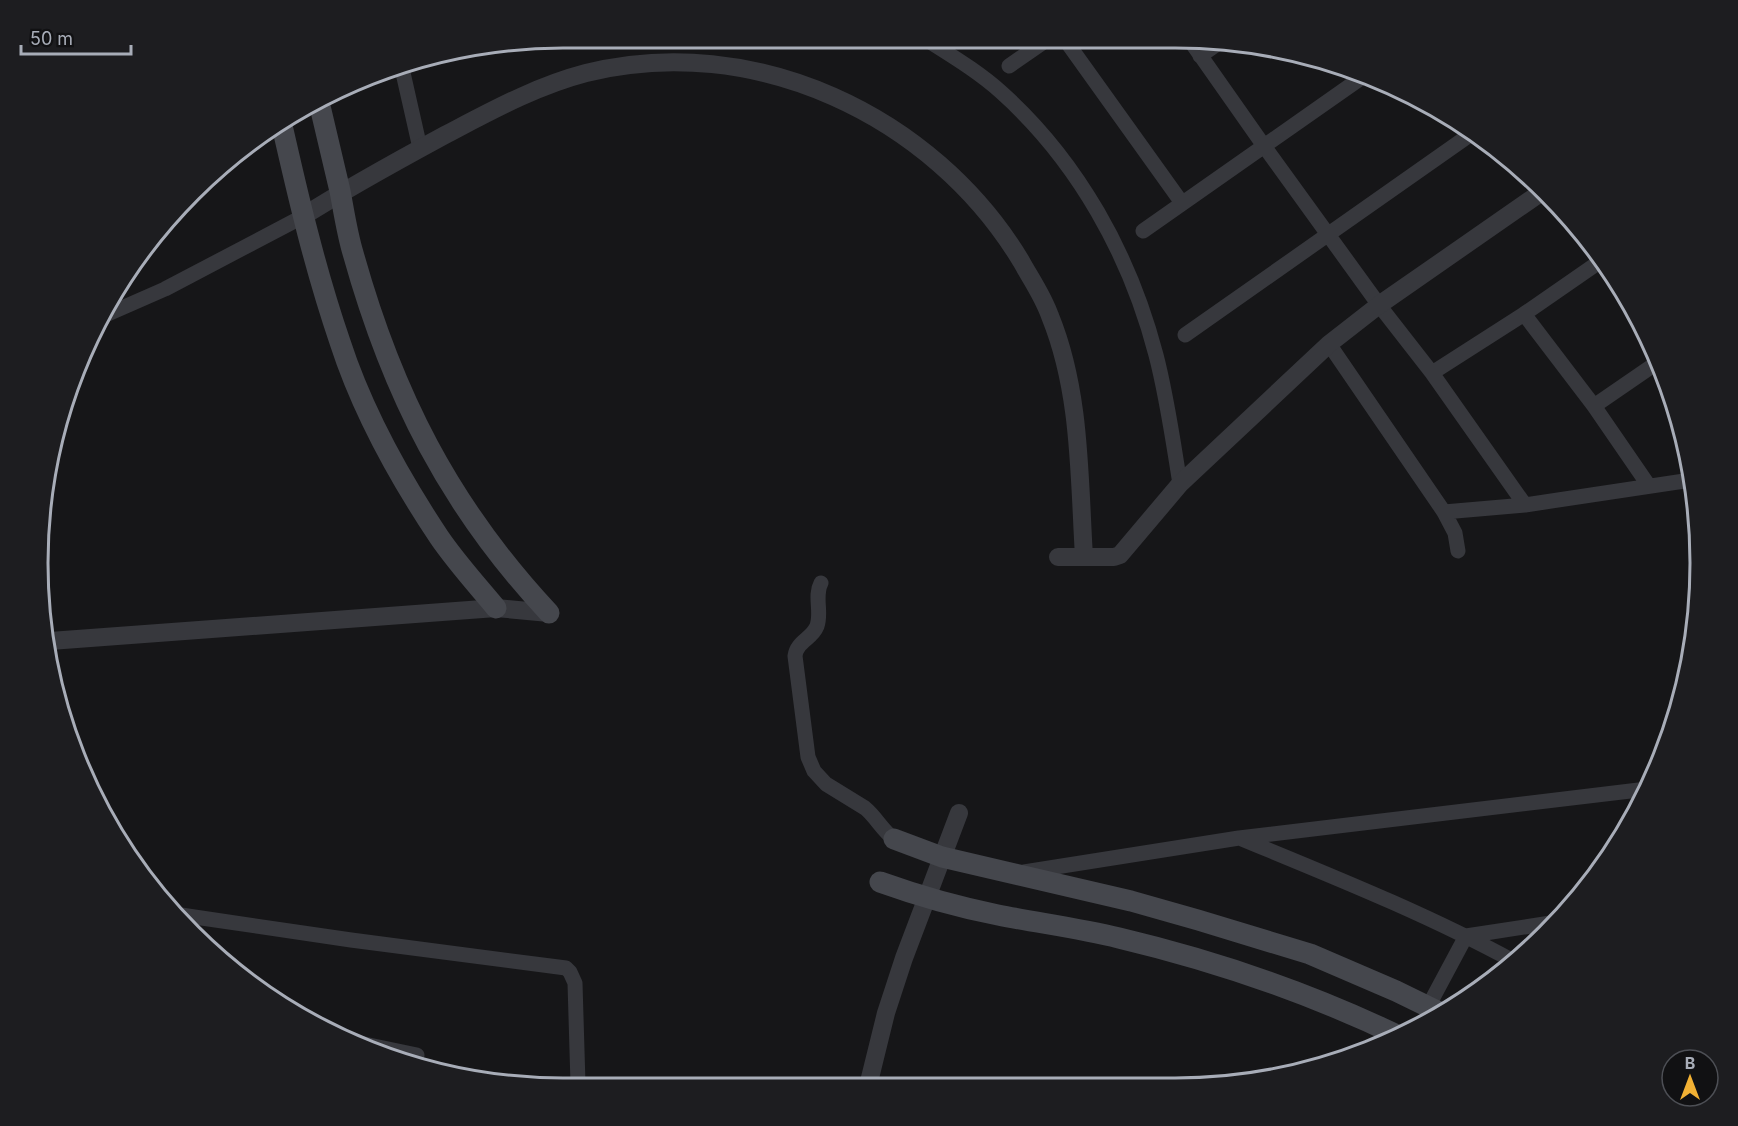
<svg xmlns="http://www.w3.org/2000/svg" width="1738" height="1126" viewBox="0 0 1738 1126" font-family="Inter,sans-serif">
	<rect width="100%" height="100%" fill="#161618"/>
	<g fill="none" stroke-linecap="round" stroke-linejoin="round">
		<!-- minor -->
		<path stroke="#37383d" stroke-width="15" d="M 927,40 C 952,56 979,72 1001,92 C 1078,161 1130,255 1156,355 C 1167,397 1173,441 1180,484
			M 1066,41 L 1182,203
			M 1191,42 L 1264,146 L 1379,305 L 1432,373 L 1525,505 L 1444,512
			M 1200,56 L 1220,42
			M 401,64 L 420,148
			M 1009,66 L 1045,41
			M 1143,231 L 1361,78
			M 108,314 L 165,289 L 302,217
			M 1524,314 L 1602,260
			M 1185,335 L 1471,134
			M 1329,344 L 1444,512 L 1455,533 L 1458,551
			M 1432,373 L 1524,314 L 1594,406 L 1649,486
			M 1594,406 L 1658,362
			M 1525,505 L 1691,480
			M 821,583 C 814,596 822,612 817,626 C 812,639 797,641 795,656 L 808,757 L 814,771 L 826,784 L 865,808 C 876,817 882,830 894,839
			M 1242,839 C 1334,877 1427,914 1515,962
			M 1024,872 L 1239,838 L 1647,789
			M 181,915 L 351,940 L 566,968 L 570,972 L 575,983 L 578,1084
			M 1428,1007 L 1466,936 L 1557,922
			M 350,1041 L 417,1055"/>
		<!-- tertiary -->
		<path stroke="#37383d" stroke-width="18" d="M 302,217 C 349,187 397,161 445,135 C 491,111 536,86 586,73 C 753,31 933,115 1021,261 C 1031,279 1043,296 1050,316 C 1081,392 1079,476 1084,557
			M 1058,557 L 1114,557 L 1120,555 L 1180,484 L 1329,344 L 1379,305 L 1543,191
			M 50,641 L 496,608 L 549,613
			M 868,1086 L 886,1013 L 904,958 L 959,813"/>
		<!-- secondary -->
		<path stroke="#45474d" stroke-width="21" d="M 319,102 C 326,132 333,161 340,191 C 344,212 347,233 353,253 C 392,393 449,506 549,613
			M 281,121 C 298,196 315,269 340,342 C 362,410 399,477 439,537 C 456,562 477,585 496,608
			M 894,839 L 942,857 L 1131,901 L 1198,920 L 1310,954 L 1396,991 L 1441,1013
			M 880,882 C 919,896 958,907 998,915 C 1038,923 1079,928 1119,938 C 1216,961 1310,993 1401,1037"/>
	</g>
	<!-- crop -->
	<path d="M0 0H1738V1126H0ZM563 48H1175A515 515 0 0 1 1690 563V563A515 515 0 0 1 1175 1078H563A515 515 0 0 1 48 563V563A515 515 0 0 1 563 48Z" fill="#1d1d20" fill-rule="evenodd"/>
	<path fill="none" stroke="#a8adb8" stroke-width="3" d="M563 48H1175A515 515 0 0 1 1690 563V563A515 515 0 0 1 1175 1078H563A515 515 0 0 1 48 563V563A515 515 0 0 1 563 48Z"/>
	<!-- north arrow -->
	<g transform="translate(1690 1078)"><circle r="28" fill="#111113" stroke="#4d4f55" stroke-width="1.5"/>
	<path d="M0-4.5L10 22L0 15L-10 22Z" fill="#f2b134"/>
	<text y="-9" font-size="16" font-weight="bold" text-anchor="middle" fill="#a8adb8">B</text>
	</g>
	<!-- scale -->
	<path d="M21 45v9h110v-9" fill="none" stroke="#a8adb8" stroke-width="3"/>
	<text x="30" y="45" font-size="18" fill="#a8adb8" stroke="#111113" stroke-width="4.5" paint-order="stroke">50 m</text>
</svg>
